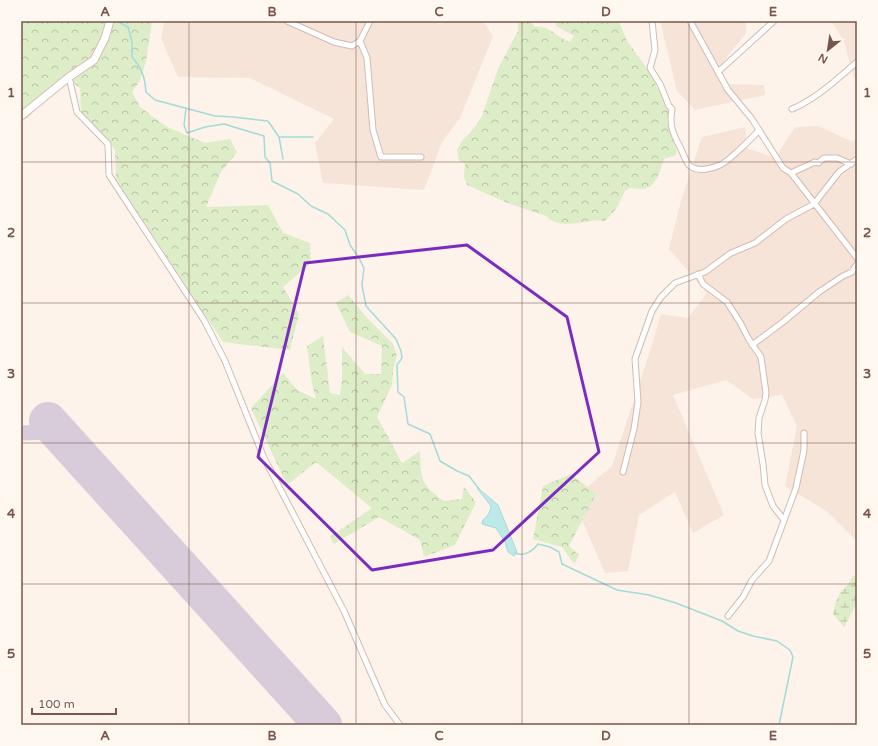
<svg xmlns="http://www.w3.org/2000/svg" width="878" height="746" viewBox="0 0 878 746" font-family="'Varela Round',sans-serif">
	<defs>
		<pattern id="forest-crowns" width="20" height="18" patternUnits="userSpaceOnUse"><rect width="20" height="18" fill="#dcedc7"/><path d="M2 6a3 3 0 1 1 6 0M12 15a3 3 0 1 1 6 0" fill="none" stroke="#b7c3a4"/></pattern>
		<pattern id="wetland-marsh" width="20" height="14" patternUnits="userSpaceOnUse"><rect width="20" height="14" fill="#dcedc7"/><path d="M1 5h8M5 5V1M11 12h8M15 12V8" fill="none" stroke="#b7c3a4"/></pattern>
	</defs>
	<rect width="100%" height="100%" fill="#fdf3ea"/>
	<!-- residential -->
	<path fill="#f6e4d8" d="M 165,21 L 483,21 L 493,36 L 460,118 L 442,142 L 424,190 L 323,183 L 315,143 L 334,119 L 250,78 L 178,77 L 161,38 Z
		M 660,21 L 746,21 L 746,33 L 724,61 L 723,84 L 764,85 L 765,95 L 695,110 L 677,91 Z
		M 831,21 L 857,21 L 857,89 L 844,41 Z
		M 818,126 L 853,142 L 857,137 L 857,541 L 828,512 L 785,486 L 797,426 L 782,395 L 753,399 L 726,380 L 673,395 L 724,515 L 693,533 L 675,492 L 639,515 L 628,571 L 605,573 L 573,499 L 612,466 L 651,348 L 661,314 L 688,318 L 707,293 L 669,249 L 681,201 L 702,137 L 745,127 L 747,148 L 775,158 L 795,127 Z"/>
	<!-- forest -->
	<path fill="url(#forest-crowns)" d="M 21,21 L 152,21 L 146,62 L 139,82 L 132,92 L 140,107 L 167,127 L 205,143 L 230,139 L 237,152 L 221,172 L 206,207 L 268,205 L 283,233 L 310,243 L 311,263 L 283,287 L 299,314 L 290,350 L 223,342 L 116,179 L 115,150 L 81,112 L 80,88 L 63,75 L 28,118 L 21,121 Z
		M 518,21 L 530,21 L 535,27 C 551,25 556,38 570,42 L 574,36 L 556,26 L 555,21 L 619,21 L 627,41 L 648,70 L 669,110 L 667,120 L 677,152 L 676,155 L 664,159 C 660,170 657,187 643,189 C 639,189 634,188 630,188 L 625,191 L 616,209 L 605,221 C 601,221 596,220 592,221 C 577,222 558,229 546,216 L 510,204 L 467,185 L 464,177 L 465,163 L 459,161 L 457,150 L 462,141 L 475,127 L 482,116 L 498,69 L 518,31 Z
		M 348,295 L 367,318 L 393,344 L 397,356 L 393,370 L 392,385 L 377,417 L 402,463 L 420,451 C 421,479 420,484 444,501 L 462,499 L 464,487 L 476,502 L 455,545 L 424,557 L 420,540 L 379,517 L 334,544 L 330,537 L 372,508 L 316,462 L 287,485 L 251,408 L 283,373 L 297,390 L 316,399 L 312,384 L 307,346 L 323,336 L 330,393 L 340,395 L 342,380 L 342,347 L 365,374 L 381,374 L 382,346 L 350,332 L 336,303 Z
		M 571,474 L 596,494 L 569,546 L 579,555 L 574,564 L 562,547 L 533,539 L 543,486 Z"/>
	<!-- wetland -->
	<path fill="url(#wetland-marsh)" d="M 857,574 L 857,603 L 844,627 L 833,614 L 836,601 L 840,593 L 849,583 L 852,577 Z"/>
	<!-- water -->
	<path fill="#bde9e8" stroke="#a2dbdb" d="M 478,488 L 498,505 L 517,552 L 514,556 L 508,552 L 505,542 L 496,528 L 482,524 L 483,520 C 488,516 490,512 491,506 L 477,488 Z"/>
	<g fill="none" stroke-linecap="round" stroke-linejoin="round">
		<!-- stream -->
		<path stroke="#a2dbdb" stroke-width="1.5" d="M 117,21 L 128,27 L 132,42 L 132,57 C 142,68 145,78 146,92 L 155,100 L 215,116 L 233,117 L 268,121 L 279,137 L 283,159
			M 186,108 L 184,125 L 187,133 L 205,127 L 224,124 L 264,136 L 265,157 L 270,163 L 272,181 L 298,194 L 311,206 L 328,214 L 345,230 L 350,245 L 359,258 L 364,268 L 362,285 L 366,306 L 396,339 L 401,351 L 402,358 L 397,365 L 398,392 L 404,397 L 408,424 L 430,434 L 440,461 L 457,471 L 469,476 L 479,489
			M 279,137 L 313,137
			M 515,553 C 524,557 533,551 538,544 L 550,547 L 559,552 L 562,564 L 617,590 L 649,595 L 676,603 L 722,621 L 738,631 L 753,636 L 777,641 L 790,650 L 793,657 L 779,725"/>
		<!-- taxiway -->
		<path stroke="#d8ccda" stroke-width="15" d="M 21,433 L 58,432"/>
		<!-- runway -->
		<path stroke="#d8ccda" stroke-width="38" d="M 48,421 L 323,725"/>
		<defs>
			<path id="street" d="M 287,21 L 334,42 L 352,46 L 360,41 L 370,21
				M 652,21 L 655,50 L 650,68 L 660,84 L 669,106 L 672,109 C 669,125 673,134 680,147 C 683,153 686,163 690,166 C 698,172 712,169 720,165 C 729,161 752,138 759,130
				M 690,21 L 728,90 L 752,119 L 783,168 L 791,173 L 857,258
				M 360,41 L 367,58 L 373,130 L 381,157 L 421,157
				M 718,72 L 774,21
				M 69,77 L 77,112 L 108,144 L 109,175 L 204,320 L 225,361 L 264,458 L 344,611 L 385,705 L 400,725
				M 792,109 C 816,99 837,79 857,62
				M 791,173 L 815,162 L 818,163 L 824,158 L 837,158 L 851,164
				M 698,274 L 703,284 L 727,302 L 741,324 L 748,338 L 761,357 L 766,393 L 765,400 L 759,418 L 758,433 L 763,464 L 765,485 L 773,506 L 784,520
				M 752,345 L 783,322 L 819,292 L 843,276 L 852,272 L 857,264
				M 623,472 L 634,429 L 638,402 L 635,359 L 652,311 L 661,297 L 675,283 L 705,272 L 731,253 L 755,243 L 786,219 L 814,204 L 839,172 L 857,159
				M 728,616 L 743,597 L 752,580 L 769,561 L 796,488 L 804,450 L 804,433"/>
			<path id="secondary" d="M 21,116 L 69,77 L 94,60 L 105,38 L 110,21"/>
		</defs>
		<!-- street casing -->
		<use href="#street" stroke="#d3bbb1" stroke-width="7"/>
		<!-- secondary casing -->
		<use href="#secondary" stroke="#d9bcb1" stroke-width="9"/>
		<!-- street -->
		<use href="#street" stroke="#fff" stroke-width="5"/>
		<!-- secondary -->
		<use href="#secondary" stroke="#fff" stroke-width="7"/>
	</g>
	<!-- marked area -->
	<path fill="none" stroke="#7b2cbf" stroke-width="3" stroke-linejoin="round" d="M 467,245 L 567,317 L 599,452 L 493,550 L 372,570 L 258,457 L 305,263 Z"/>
	<!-- grid -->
	<path fill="none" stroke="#7a554b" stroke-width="1" stroke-opacity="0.55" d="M 189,21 L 189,725M 356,21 L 356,725M 522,21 L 522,725M 689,21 L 689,725M 21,162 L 857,162M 21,303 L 857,303M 21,443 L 857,443M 21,584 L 857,584"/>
	<!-- border -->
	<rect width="878" height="746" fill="none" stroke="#fff8f1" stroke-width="44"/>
	<!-- north arrow -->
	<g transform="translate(828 50) rotate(210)" stroke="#fff8f1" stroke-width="3" paint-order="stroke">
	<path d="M0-3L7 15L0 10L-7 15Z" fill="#7a554b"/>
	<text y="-6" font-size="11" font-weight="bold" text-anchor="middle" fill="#7a554b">N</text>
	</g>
	<!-- scale -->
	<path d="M32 708v6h84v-6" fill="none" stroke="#7a554b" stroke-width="2"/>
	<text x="38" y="708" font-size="12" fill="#7a554b" stroke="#fff8f1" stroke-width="3" paint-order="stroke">100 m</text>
	<rect x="22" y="22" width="834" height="702" fill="none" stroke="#7a554b" stroke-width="1.5"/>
	<g font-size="13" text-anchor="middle" font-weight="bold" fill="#7a554b">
		<text x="105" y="16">A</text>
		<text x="272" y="16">B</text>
		<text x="439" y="16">C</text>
		<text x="606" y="16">D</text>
		<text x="773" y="16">E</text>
		<text x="11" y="97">1</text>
		<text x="867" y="97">1</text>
		<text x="11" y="237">2</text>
		<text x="867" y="237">2</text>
		<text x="11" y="378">3</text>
		<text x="867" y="378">3</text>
		<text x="11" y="518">4</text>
		<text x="867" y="518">4</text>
		<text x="11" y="658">5</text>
		<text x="867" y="658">5</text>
		<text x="105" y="740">A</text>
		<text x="272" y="740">B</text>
		<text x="439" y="740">C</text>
		<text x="606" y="740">D</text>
		<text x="773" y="740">E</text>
	</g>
</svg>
